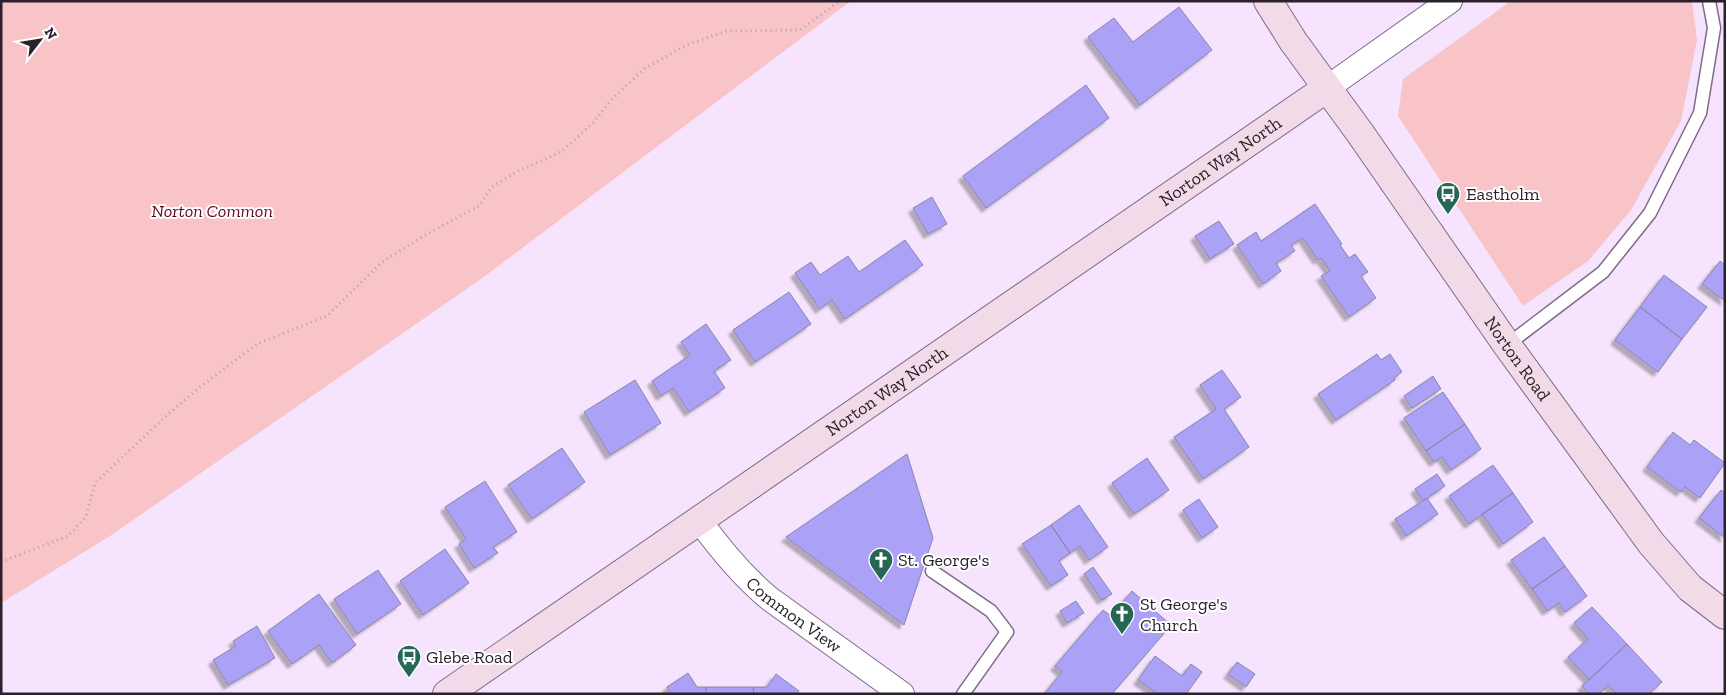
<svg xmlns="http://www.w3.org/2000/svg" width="1726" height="695" viewBox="0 0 1726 695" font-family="'Zilla Slab',serif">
	<defs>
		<filter id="shadow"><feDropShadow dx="-4.5" dy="4.5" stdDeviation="1" flood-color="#0004"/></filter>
	</defs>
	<rect width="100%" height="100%" fill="#f6e3fd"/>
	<!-- green -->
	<path fill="#f8c4c7" d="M 1,1 L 851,1 L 481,279 L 110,536 L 1,603 Z
		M 1511,1 L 1692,1 L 1697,40 L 1681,121 L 1631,210 L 1588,261 L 1523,306 L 1398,116 L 1403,79 Z"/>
	<!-- building -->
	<path fill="#aba2f8" stroke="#8886a7" filter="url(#shadow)" d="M 1179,7 L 1212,50 L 1140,105 L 1088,37 L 1114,18 L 1133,42 Z
		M 1086,85 L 1109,118 L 986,208 L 963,176 Z
		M 932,197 L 947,224 L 928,234 L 913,208 Z
		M 1315,204 L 1342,244 L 1340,245 L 1349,258 L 1355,254 L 1368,272 L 1361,276 L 1376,298 L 1349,317 L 1321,276 L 1330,271 L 1321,258 L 1318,260 L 1303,238 L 1291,245 L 1295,251 L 1276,263 L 1281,271 L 1263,284 L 1237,245 L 1256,232 L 1261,241 Z
		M 1219,221 L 1234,244 L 1210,259 L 1195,236 Z
		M 905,240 L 923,265 L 845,319 L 832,300 L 820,309 L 795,273 L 811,262 L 820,275 L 848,256 L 859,272 Z
		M 1720,261 L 1725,265 L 1725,301 L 1702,284 Z
		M 1664,275 L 1707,307 L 1682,339 L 1640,307 Z
		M 789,292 L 811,324 L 755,362 L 733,330 Z
		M 1640,307 L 1682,339 L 1658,372 L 1615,340 Z
		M 706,324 L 731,360 L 714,371 L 725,388 L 689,412 L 673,388 L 661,396 L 652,381 L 690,355 L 681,342 Z
		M 1377,354 L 1381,360 L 1390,354 L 1402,372 L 1394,378 L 1395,380 L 1336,420 L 1318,394 Z
		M 1222,370 L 1241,397 L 1224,409 L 1249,447 L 1203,479 L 1174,437 L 1216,409 L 1200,385 Z
		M 1433,376 L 1441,389 L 1412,408 L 1404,396 Z
		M 635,380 L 661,423 L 610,455 L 584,412 Z
		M 1443,392 L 1465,424 L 1426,451 L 1404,418 Z
		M 1465,424 L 1481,449 L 1451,470 L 1442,457 L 1434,462 L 1426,451 Z
		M 1673,432 L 1690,445 L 1694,440 L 1725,463 L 1700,498 L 1685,487 L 1681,492 L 1647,467 Z
		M 562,448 L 585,482 L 532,519 L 508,485 Z
		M 907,454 L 933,538 L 904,625 L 786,537 Z
		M 1147,458 L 1169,490 L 1134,514 L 1112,483 Z
		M 1493,465 L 1513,493 L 1469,524 L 1449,496 Z
		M 1437,474 L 1445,486 L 1423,501 L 1415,489 Z
		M 485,481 L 517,532 L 493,547 L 498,553 L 474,568 L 459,544 L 466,539 L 445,507 Z
		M 1721,490 L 1725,493 L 1725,538 L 1699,518 Z
		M 1513,493 L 1533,522 L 1503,544 L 1482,514 Z
		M 1427,498 L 1438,514 L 1406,536 L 1395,519 Z
		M 1199,499 L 1218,527 L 1202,538 L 1183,510 Z
		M 1079,505 L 1108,547 L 1089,560 L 1080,546 L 1070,553 L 1051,525 Z
		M 1051,525 L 1070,553 L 1059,561 L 1068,575 L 1051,586 L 1022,544 Z
		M 1544,537 L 1565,566 L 1532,589 L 1511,560 Z
		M 445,549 L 469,583 L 423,615 L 400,581 Z
		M 1565,566 L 1587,596 L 1565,612 L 1559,603 L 1547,611 L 1532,589 Z
		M 1093,567 L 1112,594 L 1102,600 L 1084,574 Z
		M 378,570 L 401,604 L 357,634 L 334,599 Z
		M 1132,591 L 1171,625 L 1112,694 L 1044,694 L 1062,672 L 1055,666 L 1103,610 L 1111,616 Z
		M 319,594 L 356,645 L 332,663 L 319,645 L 292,664 L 268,631 Z
		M 1076,601 L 1084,613 L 1067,623 L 1060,611 Z
		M 1592,607 L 1627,644 L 1589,680 L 1568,657 L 1588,639 L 1574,623 Z
		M 257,626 L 275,658 L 228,685 L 213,660 L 236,646 L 233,641 Z
		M 1627,644 L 1662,682 L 1649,694 L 1617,694 L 1608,685 L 1599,694 L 1589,694 L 1582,686 Z
		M 1155,656 L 1182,676 L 1191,664 L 1202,672 L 1186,694 L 1158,694 L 1138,680 Z
		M 1237,662 L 1255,674 L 1246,687 L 1228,674 Z
		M 688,673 L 697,687 L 706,687 L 706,694 L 671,694 L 667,687 Z
		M 776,674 L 799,691 L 797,694 L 754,694 L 753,687 L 767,687 Z
		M 706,687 L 753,687 L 754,694 L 706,694 Z"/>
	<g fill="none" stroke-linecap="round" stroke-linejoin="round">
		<defs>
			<path id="lane" d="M 1507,345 L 1603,272 L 1650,213 L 1700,113 L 1714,28 L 1709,1
				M 932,571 L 991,611 L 1007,632 L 963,694"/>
			<g id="street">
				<path d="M 1327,88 L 1450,1"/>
				<path id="s1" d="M 699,520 C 720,549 742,576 770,599 L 902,694"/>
			</g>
			<g id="secondary">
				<path id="s2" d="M 1268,1 L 1293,41 L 1360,133 L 1507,345 L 1651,543 L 1690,588 L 1725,615"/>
				<path id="s3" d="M 447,694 L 1327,88"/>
			</g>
		</defs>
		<!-- lane casing -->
		<use href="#lane" stroke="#7f6b87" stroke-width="15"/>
		<!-- street casing -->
		<use href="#street" stroke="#7f6b87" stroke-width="26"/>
		<!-- secondary casing -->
		<use href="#secondary" stroke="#7f6b87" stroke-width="30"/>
		<!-- path -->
		<path stroke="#b0a1b6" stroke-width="3" stroke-dasharray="1 4" stroke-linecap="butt" d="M 1,562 L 68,536 L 86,517 L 95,483 L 166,416 L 200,387 L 257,344 L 327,316 L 382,262 L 427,234 L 479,206 L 492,187 L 516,172 L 561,152 L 593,123 L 612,99 L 644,69 L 686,45 L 727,31 L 800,30 L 840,1"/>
		<!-- lane -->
		<use href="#lane" stroke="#fff" stroke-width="12"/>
		<!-- street -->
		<use href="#street" stroke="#fff" stroke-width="24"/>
		<!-- secondary -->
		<use href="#secondary" stroke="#f3dae8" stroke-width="28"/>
	</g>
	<!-- icons -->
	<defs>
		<symbol id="bus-pin" viewBox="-11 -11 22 30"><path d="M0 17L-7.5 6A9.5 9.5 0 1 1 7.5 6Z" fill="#266655" stroke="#fff"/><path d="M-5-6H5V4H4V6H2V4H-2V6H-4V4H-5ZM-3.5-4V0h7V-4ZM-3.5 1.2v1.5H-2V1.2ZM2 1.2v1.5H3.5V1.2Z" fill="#fff"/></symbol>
		<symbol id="church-pin" viewBox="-11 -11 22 30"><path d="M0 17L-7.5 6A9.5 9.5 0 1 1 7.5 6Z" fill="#266655" stroke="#fff"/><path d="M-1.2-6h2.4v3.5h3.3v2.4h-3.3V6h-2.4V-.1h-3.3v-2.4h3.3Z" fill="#fff"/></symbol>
	</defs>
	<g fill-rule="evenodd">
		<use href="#bus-pin" x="1434" y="180" width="28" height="38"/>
		<use href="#church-pin" x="867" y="546" width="28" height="38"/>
		<use href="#church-pin" x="1108" y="600" width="28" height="38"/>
		<use href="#bus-pin" x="395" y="643" width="28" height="38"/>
	</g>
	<g text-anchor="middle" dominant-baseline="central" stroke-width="4" stroke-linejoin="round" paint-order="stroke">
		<!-- street labels -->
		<g font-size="18" fill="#2a212d" stroke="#fff">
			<text stroke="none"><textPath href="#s3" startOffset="939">Norton Way North</textPath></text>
			<text stroke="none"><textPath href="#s2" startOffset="436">Norton Road</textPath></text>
			<text stroke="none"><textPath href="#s3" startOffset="534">Norton Way North</textPath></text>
			<text stroke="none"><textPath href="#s1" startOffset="135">Common View</textPath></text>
		</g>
		<!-- poi labels -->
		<g font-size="18" fill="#2a212d" stroke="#fff" text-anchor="start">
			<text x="1466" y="194">Eastholm</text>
			<text x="898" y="560">St. George's</text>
			<text x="1140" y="604">St George's<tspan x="1140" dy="21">Church</tspan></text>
			<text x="426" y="657">Glebe Road</text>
		</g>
		<!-- park labels -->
		<g font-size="18" font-style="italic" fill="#61051e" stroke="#fff">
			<text x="212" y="211">Norton Common</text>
		</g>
	</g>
	<!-- border -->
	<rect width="1726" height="695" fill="none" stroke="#2a212d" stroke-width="5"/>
	<!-- north arrow -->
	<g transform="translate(40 40) rotate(59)" stroke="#ffffff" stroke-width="4" paint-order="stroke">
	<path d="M0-4L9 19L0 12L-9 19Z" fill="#2a212d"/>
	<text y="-8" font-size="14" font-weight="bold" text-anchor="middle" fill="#2a212d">N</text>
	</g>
</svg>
